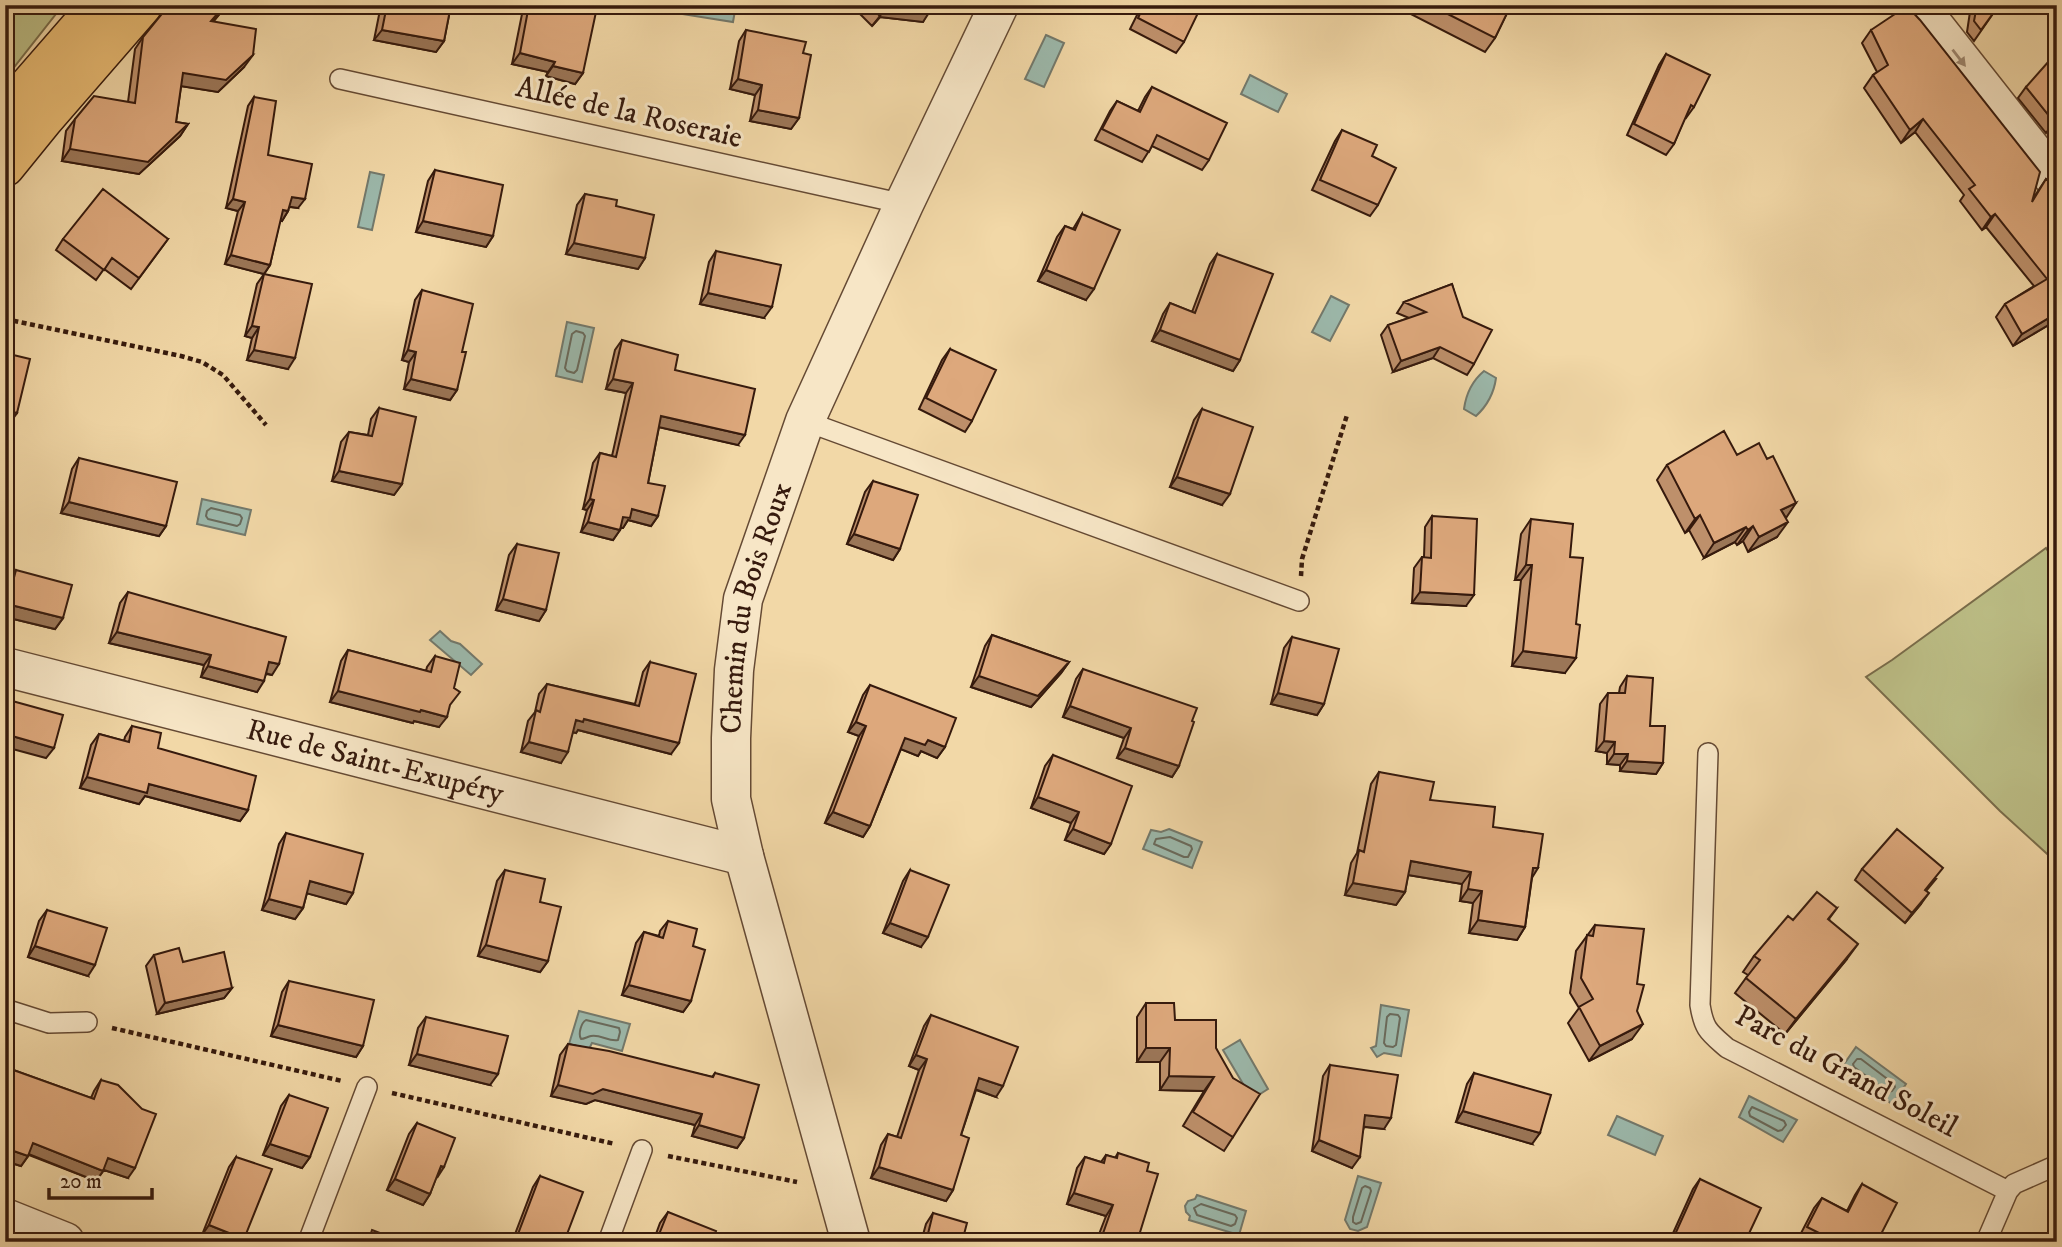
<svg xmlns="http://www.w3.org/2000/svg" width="2062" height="1247" viewBox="0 0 2062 1247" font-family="'IM FELL DW Pica',serif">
	<rect width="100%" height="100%" fill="#f2d8a7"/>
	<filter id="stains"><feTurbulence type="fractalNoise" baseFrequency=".00286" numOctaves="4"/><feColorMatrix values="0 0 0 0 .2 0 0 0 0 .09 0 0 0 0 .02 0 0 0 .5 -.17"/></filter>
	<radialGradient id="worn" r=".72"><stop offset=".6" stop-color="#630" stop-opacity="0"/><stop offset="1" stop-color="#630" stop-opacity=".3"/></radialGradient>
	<!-- green -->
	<path fill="#bcbe86" stroke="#796c4a" stroke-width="2" d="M 7,5 L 63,5 L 15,66 L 5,57 Z
		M 2046,548 L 2057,565 L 2057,863 L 2000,811 L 1866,677 L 1892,660 Z"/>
	<!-- water -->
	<path fill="#9cb9ac" stroke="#73796c" stroke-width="2" d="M 684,5 L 736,5 L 733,22 L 682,14 Z
		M 1046,35 L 1064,43 L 1044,87 L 1025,79 Z
		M 1250,75 L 1287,94 L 1278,112 L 1241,94 Z
		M 370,172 L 384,175 L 372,230 L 358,227 Z
		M 1331,296 L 1349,305 L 1330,341 L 1312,332 Z
		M 567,322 L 594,328 L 582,382 L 556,376 Z
		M 1484,371 L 1496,378 C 1494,393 1488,405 1476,416 L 1464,409 C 1466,394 1472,381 1484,371 Z
		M 202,499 L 251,510 L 245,535 L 197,524 Z
		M 440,631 L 451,641 L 460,644 L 482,664 L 471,675 L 430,640 Z
		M 1169,829 L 1202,842 L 1192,868 L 1143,849 L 1151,830 L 1161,832 Z
		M 1381,1005 L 1409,1010 L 1401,1056 L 1384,1053 L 1377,1057 L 1371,1048 L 1376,1046 Z
		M 579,1011 L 630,1024 L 622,1051 L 592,1043 L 589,1049 L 569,1044 Z
		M 1240,1040 L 1268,1089 L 1252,1099 L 1223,1050 Z
		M 1856,1047 L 1906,1084 L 1892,1104 L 1842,1067 Z
		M 1749,1096 L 1797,1120 L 1783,1142 L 1739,1117 Z
		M 1617,1116 L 1663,1136 L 1655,1155 L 1608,1135 Z
		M 1358,1176 L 1381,1183 L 1367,1227 L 1358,1231 L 1350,1229 L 1345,1220 Z
		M 1197,1195 L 1246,1211 L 1239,1235 L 1189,1220 L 1190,1216 L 1186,1212 L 1185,1206 L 1188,1201 L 1195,1199 Z"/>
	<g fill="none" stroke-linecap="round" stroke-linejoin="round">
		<!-- shore -->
		<path stroke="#696a5c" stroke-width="2" d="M 576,331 L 583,333 L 585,336 L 577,370 L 574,373 L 567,371 L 565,368 L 572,334 Z
			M 211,508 L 240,515 L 242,518 L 240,524 L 237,526 L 208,519 L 206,516 L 207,511 Z
			M 1170,837 L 1191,846 L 1192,849 L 1188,857 L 1184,857 L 1154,844 L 1156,839 Z
			M 1390,1014 L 1398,1015 L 1400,1018 L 1396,1045 L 1393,1047 L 1386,1046 L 1384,1043 L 1387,1017 Z
			M 586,1020 L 619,1028 L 620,1032 L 618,1040 C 609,1042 600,1034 591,1036 C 587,1037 584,1039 581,1039 C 578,1034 581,1023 586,1020 Z
			M 1857,1059 L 1861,1059 L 1894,1084 L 1895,1087 L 1892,1091 L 1888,1092 L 1854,1067 L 1853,1064 Z
			M 1752,1107 L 1784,1121 L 1786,1125 L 1782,1130 L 1778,1131 L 1750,1116 L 1749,1112 Z
			M 1365,1186 L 1370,1188 L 1371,1191 L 1361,1222 L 1356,1224 L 1353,1222 L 1353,1217 L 1362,1188 Z
			M 1201,1204 L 1235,1215 L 1237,1218 L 1235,1224 L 1231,1226 L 1197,1215 L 1194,1208 Z"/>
		<defs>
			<path id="service" d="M 340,79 L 904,204
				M 805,421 L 1299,601
				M 1708,753 L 1700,1005 C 1704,1030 1709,1032 1727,1048 L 2008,1191 L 1986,1242
				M 5,1009 L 49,1023 L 87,1022
				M 2008,1191 L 2014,1184 L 2057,1165
				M 308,1242 L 367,1087
				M 608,1242 L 642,1150"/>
			<g id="minor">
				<path d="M 1915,5 L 1928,18 L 2057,182"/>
				<path id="s1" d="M 5,667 L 744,856"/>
				<path d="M 5,1218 L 65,1242"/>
				<path id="s2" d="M 851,1242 L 744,856 L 731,799 L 731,738 L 734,670 L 743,599 L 805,421 L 904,204 L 999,5"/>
			</g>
			<path id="primary" d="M 5,113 L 99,5
				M 5,167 L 44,119 L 143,5"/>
		</defs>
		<!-- service casing -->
		<use href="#service" stroke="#654a34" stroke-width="22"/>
		<!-- minor casing -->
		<use href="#minor" stroke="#654a34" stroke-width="41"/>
		<!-- primary casing -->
		<use href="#primary" stroke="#361a0d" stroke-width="41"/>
		<!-- path -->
		<path stroke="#361a0d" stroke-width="4.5" stroke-dasharray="5 3.5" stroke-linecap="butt" d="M 5,319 L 181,356 L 202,362 L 223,375 L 266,425
			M 1301,576 L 1302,559 L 1347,415
			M 112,1028 L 342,1081
			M 392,1093 L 615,1144
			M 668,1156 L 797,1182"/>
		<!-- service -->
		<use href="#service" stroke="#f7e6c6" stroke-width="19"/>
		<!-- minor -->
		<use href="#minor" stroke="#f7e6c6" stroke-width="38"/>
		<!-- primary -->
		<use href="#primary" stroke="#e9bc74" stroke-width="38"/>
	</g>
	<!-- wall -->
	<path fill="#be906b" stroke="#361a0d" stroke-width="2" d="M 227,5 L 213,22 L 244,67 L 218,92 L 181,86 L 176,122 L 188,124 L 180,136 L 139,174 L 62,161 L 66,131 L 75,119 L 128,102 L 135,49 L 143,37 Z
		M 381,5 L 451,5 L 444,41 L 436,52 L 374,40 Z
		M 525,5 L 563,5 L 583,73 L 575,84 L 546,76 L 548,72 L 512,64 L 523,9 Z
		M 851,5 L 931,5 L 923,22 L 880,17 L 872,26 Z
		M 1142,5 L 1183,5 L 1184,42 L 1176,53 L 1130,29 Z
		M 1400,5 L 1511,5 L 1495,38 L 1485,52 L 1399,8 Z
		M 1971,5 L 1999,5 L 1974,41 L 1967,32 Z
		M 746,30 L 803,53 L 799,118 L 791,129 L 750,121 L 755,95 L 730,89 L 739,41 Z
		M 1871,30 L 2032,200 L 2046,179 L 2057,189 L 2057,320 L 2013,346 L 1996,317 L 2005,304 L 2034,286 L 1986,227 L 1982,230 L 1960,201 L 1964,195 L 1915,132 L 1901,143 L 1864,88 L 1873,75 L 1877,72 L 1862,43 Z
		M 1666,54 L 1694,107 L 1686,118 L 1685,117 L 1674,144 L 1666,155 L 1627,135 L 1659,65 Z
		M 1152,87 L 1209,160 L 1202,170 L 1152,146 L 1142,162 L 1095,140 L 1110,111 L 1117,101 L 1138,111 L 1145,97 Z
		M 2026,87 L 2054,122 L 2046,133 L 2018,98 Z
		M 254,97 L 268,155 L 298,208 L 289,207 L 288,211 L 282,221 L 280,220 L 270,265 L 264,274 L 225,264 L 238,211 L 226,208 L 248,106 Z
		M 1342,130 L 1372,156 L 1378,205 L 1370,216 L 1312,190 L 1335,141 Z
		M 435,170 L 493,236 L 486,247 L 416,232 L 428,181 Z
		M 585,194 L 616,206 L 645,258 L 638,269 L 566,254 L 577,205 Z
		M 1082,214 L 1086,300 L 1038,281 L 1057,237 L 1065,226 L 1073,229 Z
		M 63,239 L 168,239 L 131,289 L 104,269 L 96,280 L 56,250 Z
		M 716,251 L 764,318 L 700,304 L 709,262 Z
		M 1217,254 L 1240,360 L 1233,371 L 1152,341 L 1163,314 L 1170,303 L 1192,312 L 1210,264 Z
		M 264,274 L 288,369 L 247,360 L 252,338 L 245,336 L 257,284 Z
		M 1452,284 L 1474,364 L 1467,375 L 1433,358 L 1393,372 L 1381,335 L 1388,325 L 1409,318 L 1397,313 L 1404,302 Z
		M 422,290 L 462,352 L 457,390 L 450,400 L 404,389 L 409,362 L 402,360 L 415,300 Z
		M 622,340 L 675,370 L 738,445 L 659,427 L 648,483 L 658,516 L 651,526 L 628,520 L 623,528 L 621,528 L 613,540 L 581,532 L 587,510 L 583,509 L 593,463 L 600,453 L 612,456 L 626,393 L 606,389 L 615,350 Z
		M 950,349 L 972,421 L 965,432 L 919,409 L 942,360 Z
		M 379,408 L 402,484 L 394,495 L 332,481 L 341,442 L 349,432 L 368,435 L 371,419 Z
		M 1202,409 L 1222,505 L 1170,487 L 1194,420 Z
		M 1737,455 L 1786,518 L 1777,537 L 1748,552 L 1743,541 L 1737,545 L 1735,542 L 1704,558 L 1689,530 L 1685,533 L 1657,480 L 1667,465 Z
		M 79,458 L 166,526 L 159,536 L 61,513 L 72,469 Z
		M 873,481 L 900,549 L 893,560 L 847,544 L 865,492 Z
		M 1432,516 L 1466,606 L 1412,603 L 1414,568 L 1422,557 L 1424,557 L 1425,527 Z
		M 1531,519 L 1570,557 L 1565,673 L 1512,666 L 1521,580 L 1515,580 L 1521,534 Z
		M 517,544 L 546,610 L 539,621 L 496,610 L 509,555 Z
		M 16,570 L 63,618 L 55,629 L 5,617 L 5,592 L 8,581 Z
		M 128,592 L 272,675 L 266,674 L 257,692 L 201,677 L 204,665 L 109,643 L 120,603 Z
		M 992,635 L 1069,662 L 1061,673 L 1031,707 L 971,687 L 985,646 Z
		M 1292,637 L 1324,704 L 1317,715 L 1271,704 L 1284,648 Z
		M 348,650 L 426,671 L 427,667 L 435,656 L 449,706 L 439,727 L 414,721 L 413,723 L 330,702 L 341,661 Z
		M 650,662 L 671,754 L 578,730 L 576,733 L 573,732 L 561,763 L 521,752 L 528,721 L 535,712 L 539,694 L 547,684 L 635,704 L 643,672 Z
		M 1083,669 L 1179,766 L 1172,777 L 1117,758 L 1124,738 L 1063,717 L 1076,679 Z
		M 1627,676 L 1650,726 L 1663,763 L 1656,774 L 1620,771 L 1620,765 L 1607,764 L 1607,753 L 1596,751 L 1600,704 L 1608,693 L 1619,693 L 1620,687 Z
		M 870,685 L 945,747 L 937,758 L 921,751 L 918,756 L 901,749 L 870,826 L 863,837 L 825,823 L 859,736 L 848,732 L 863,695 Z
		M 132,726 L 158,748 L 248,810 L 240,821 L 145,796 L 139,804 L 80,788 L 91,745 L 99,734 L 124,741 L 125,737 Z
		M 1053,755 L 1111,844 L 1104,854 L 1065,840 L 1071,823 L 1031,808 L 1045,766 Z
		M 1379,772 L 1430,800 L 1493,827 L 1532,878 L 1525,927 L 1517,940 L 1469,933 L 1473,903 L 1460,901 L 1462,884 L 1408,875 L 1405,892 L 1396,905 L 1345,895 L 1351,863 L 1357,853 L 1371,784 Z
		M 286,833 L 353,893 L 346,904 L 307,893 L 303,908 L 295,919 L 262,910 L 279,844 Z
		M 1862,869 L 1936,879 L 1926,891 L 1921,904 L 1905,923 L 1855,880 Z
		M 505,870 L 540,902 L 548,961 L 540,972 L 478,956 L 497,881 Z
		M 910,870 L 921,947 L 883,933 L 903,881 Z
		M 1837,908 L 1829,919 L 1847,959 L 1785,1034 L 1735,993 L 1748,975 L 1743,972 L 1754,956 L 1793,920 Z
		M 47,910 L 88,976 L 28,957 L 39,921 Z
		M 668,921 L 693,946 L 691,1001 L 683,1012 L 622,995 L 636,943 L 644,932 L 659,936 L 660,931 Z
		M 1595,925 L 1637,984 L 1637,1011 L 1632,1039 L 1589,1061 L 1568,1023 L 1579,1008 L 1570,993 L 1576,951 Z
		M 154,955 L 183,962 L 232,988 L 224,998 L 157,1014 L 146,966 Z
		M 289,981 L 363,1046 L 356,1057 L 271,1036 L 282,992 Z
		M 1146,1003 L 1175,1020 L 1216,1048 L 1233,1137 L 1224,1151 L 1183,1126 L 1204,1091 L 1160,1090 L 1160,1062 L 1137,1062 L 1137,1017 Z
		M 931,1015 L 996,1097 L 976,1090 L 961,1135 L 953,1190 L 946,1201 L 871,1178 L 881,1145 L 888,1134 L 897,1137 L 919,1070 L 909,1066 L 924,1026 Z
		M 426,1017 L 490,1085 L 409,1065 L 418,1028 Z
		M 568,1044 L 712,1077 L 715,1073 L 744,1138 L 737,1148 L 692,1136 L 695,1125 L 595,1100 L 586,1104 L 551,1096 L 560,1055 Z
		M 1330,1065 L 1384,1129 L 1364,1127 L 1352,1168 L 1312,1151 L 1323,1076 Z
		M 5,1067 L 91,1098 L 94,1091 L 101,1080 L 128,1178 L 104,1170 L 96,1181 L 29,1155 L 21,1166 L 5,1161 Z
		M 1474,1073 L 1532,1144 L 1456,1122 L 1467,1084 Z
		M 289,1095 L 310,1157 L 302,1168 L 263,1155 L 281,1106 Z
		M 417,1123 L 436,1178 L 430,1194 L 423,1205 L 387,1190 L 409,1134 Z
		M 1118,1153 L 1147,1171 L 1137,1242 L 1096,1242 L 1106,1216 L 1067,1204 L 1077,1168 L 1085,1157 L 1101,1162 L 1106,1155 L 1115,1158 Z
		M 236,1157 L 244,1239 L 243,1242 L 219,1242 L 202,1235 L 229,1167 Z
		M 540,1176 L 564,1242 L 512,1242 L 533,1187 Z
		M 1700,1179 L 1745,1242 L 1669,1242 L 1693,1189 Z
		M 1862,1184 L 1877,1242 L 1808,1242 L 1799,1237 L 1814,1208 L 1822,1198 L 1847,1211 L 1855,1195 Z
		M 668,1212 L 712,1242 L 653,1242 L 660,1223 Z
		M 933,1213 L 962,1242 L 921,1242 L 926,1224 Z"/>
	<!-- shaded-wall -->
	<path fill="#9b7657" stroke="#361a0d" stroke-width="2" d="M 225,5 L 227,5 L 203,33 L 211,21 Z
		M 887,7 L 930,11 L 923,22 L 880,17 L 872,26 Z
		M 382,30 L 444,41 L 436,52 L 374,40 Z
		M 520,53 L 555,62 L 548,72 L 512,64 Z
		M 253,55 L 244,67 L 218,92 L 174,85 L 183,73 Z
		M 553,66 L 583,73 L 575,84 L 546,76 Z
		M 738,79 L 762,85 L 755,95 L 730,89 Z
		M 758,110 L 799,118 L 791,129 L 750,121 Z
		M 1923,119 L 1915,132 L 1901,143 L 1910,130 Z
		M 188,124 L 180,136 L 139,174 L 62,161 L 70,149 Z
		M 292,197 L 305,199 L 298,208 L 285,206 Z
		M 233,199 L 245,202 L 238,211 L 226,208 Z
		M 283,210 L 288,211 L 282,221 L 276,219 Z
		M 1995,214 L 1986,227 L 1982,230 L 1991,217 Z
		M 423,221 L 493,236 L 486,247 L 416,232 Z
		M 574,243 L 645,258 L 638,269 L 566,254 Z
		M 231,255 L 270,265 L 264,274 L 225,264 Z
		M 1046,270 L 1094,289 L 1086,300 L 1038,281 Z
		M 708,293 L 772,307 L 764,318 L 700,304 Z
		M 2057,313 L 2057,320 L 2013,346 L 2022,334 Z
		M 252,326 L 259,327 L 252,338 L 245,336 Z
		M 1160,330 L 1240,360 L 1233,371 L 1152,341 Z
		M 1440,347 L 1433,358 L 1393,372 L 1401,361 Z
		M 254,350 L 295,358 L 288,369 L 247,360 Z
		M 408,350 L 416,352 L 409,362 L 402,360 Z
		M 411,379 L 457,390 L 450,400 L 404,389 Z
		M 613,379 L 633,383 L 626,393 L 606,389 Z
		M 5,410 L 17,413 L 9,424 L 5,423 Z
		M 661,416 L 745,435 L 738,445 L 654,426 Z
		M 339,471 L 402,484 L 394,495 L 332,481 Z
		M 1177,477 L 1230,494 L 1222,505 L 1170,487 Z
		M 590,499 L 594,500 L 587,510 L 583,509 Z
		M 69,502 L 166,526 L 159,536 L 61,513 Z
		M 1796,503 L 1786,518 L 1781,510 Z
		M 632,509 L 658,516 L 651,526 L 628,520 L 623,528 L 616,527 L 623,517 Z
		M 1700,515 L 1689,530 L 1685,533 L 1695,519 Z
		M 588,522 L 620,530 L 613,540 L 581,532 Z
		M 1788,522 L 1777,537 L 1748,552 L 1759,537 Z
		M 1753,526 L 1743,541 L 1737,545 L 1748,530 Z
		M 1746,527 L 1735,542 L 1704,558 L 1714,543 Z
		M 854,534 L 900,549 L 893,560 L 847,544 Z
		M 1526,565 L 1532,565 L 1521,580 L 1515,580 Z
		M 1420,592 L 1474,595 L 1466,606 L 1412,603 Z
		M 503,599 L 546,610 L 539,621 L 496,610 Z
		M 7,604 L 63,618 L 55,629 L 5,617 L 5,607 Z
		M 117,632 L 211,655 L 204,665 L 109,643 Z
		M 1523,651 L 1576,658 L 1565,673 L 1512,666 Z
		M 269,662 L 279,664 L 272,675 L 262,672 Z
		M 1069,662 L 1061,673 L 1031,707 L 971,687 L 979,676 Z
		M 208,666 L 264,681 L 257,692 L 201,677 Z
		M 338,691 L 421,710 L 447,717 L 439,727 L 414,721 L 413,723 L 330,702 Z
		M 1278,693 L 1324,704 L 1317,715 L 1271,704 Z
		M 1070,706 L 1131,728 L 1124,738 L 1063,717 Z
		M 584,719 L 679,743 L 671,754 L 578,730 L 576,733 L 569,731 L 576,720 Z
		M 856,722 L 866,726 L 859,736 L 848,732 Z
		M 5,734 L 54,748 L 46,758 L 5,747 Z
		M 905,738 L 928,740 L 945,747 L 937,758 L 921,751 L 918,756 L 898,748 Z
		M 1604,741 L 1615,742 L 1607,753 L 1596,751 Z
		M 529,742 L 568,752 L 561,763 L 521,752 Z
		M 1125,748 L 1179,766 L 1172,777 L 1117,758 Z
		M 1614,754 L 1628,754 L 1620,765 L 1607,764 Z
		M 1627,761 L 1663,763 L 1656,774 L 1620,771 Z
		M 87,777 L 149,784 L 248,810 L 240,821 L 145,796 L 139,804 L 80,788 Z
		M 1038,797 L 1079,812 L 1071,823 L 1031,808 Z
		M 833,812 L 870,826 L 863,837 L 825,823 Z
		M 1073,829 L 1111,844 L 1104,854 L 1065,840 Z
		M 1411,861 L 1471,872 L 1462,884 L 1402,874 Z
		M 1533,868 L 1538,868 L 1530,881 Z
		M 310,881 L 353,893 L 346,904 L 302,892 Z
		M 1353,883 L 1405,892 L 1396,905 L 1345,895 Z
		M 1468,889 L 1482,891 L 1473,903 L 1460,901 Z
		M 1929,893 L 1921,904 L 1905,923 L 1912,913 Z
		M 269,899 L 303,908 L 295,919 L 262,910 Z
		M 1478,920 L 1525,927 L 1517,940 L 1469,933 Z
		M 890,923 L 928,937 L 921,947 L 883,933 Z
		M 1858,944 L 1847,959 L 1785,1034 L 1796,1019 Z
		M 486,945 L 548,961 L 540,972 L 478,956 Z
		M 35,946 L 95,965 L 88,976 L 28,957 Z
		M 629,985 L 691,1001 L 683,1012 L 622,995 Z
		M 232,988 L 224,998 L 157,1014 L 165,1003 Z
		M 1643,1024 L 1632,1039 L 1589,1061 L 1600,1046 Z
		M 278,1025 L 363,1046 L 356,1057 L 271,1036 Z
		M 1146,1048 L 1170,1048 L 1160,1062 L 1137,1062 Z
		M 417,1054 L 498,1074 L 490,1085 L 409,1065 Z
		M 916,1055 L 927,1059 L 919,1070 L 909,1066 Z
		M 1169,1076 L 1214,1077 L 1204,1091 L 1160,1090 Z
		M 979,1078 L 1003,1086 L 996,1097 L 972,1088 Z
		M 558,1085 L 603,1089 L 702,1114 L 695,1125 L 595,1100 L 586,1104 L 551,1096 Z
		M 1463,1111 L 1540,1133 L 1532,1144 L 1456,1122 Z
		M 1365,1115 L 1391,1118 L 1384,1129 L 1358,1126 Z
		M 699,1125 L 744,1138 L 737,1148 L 692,1136 Z
		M 1319,1140 L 1360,1157 L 1352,1168 L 1312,1151 Z
		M 33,1143 L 103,1171 L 96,1181 L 26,1153 Z
		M 270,1144 L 310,1157 L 302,1168 L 263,1155 Z
		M 5,1148 L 28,1156 L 21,1166 L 5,1161 Z
		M 108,1158 L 135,1168 L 128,1178 L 101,1169 Z
		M 441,1166 L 444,1167 L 437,1178 Z
		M 879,1167 L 953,1190 L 946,1201 L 871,1178 Z
		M 395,1179 L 430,1194 L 423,1205 L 387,1190 Z
		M 1074,1193 L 1113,1205 L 1106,1216 L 1067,1204 Z
		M 209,1225 L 244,1239 L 243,1242 L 219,1242 L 202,1235 Z"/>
	<!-- building -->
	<path fill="#dda87c" stroke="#361a0d" stroke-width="2" d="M 169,5 L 225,5 L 211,21 L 256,29 L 253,55 L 226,80 L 183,73 L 176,122 L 188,124 L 148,162 L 70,149 L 75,119 L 94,96 L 135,103 L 143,37 Z
		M 387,5 L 451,5 L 444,41 L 382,30 Z
		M 529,5 L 563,5 L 596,12 L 583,73 L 553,66 L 555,62 L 520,53 Z
		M 869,5 L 931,5 L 930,11 L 887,7 L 879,15 Z
		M 1144,5 L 1183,5 L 1198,13 L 1184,42 L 1138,18 Z
		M 1430,5 L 1511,5 L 1495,38 Z
		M 1977,5 L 1999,5 L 1981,30 L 1974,21 Z
		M 1907,6 L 1920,20 L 2040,172 L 2032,202 L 2046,179 L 2057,189 L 2057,313 L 2022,334 L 2005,304 L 2047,279 L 1995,214 L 1991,217 L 1969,189 L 1975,185 L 1923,119 L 1910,130 L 1873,75 L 1888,65 L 1871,30 Z
		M 746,30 L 806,42 L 803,53 L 811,55 L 799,118 L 758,110 L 762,85 L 738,79 Z
		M 2057,52 L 2057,113 L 2054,122 L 2026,87 Z
		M 1666,54 L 1710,75 L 1694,107 L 1691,105 L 1674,144 L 1634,124 Z
		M 1152,87 L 1227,123 L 1209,160 L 1157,135 L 1149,152 L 1102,129 L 1117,101 L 1140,112 Z
		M 254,97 L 276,101 L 268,155 L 312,164 L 305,199 L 292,197 L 288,211 L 283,210 L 270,265 L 231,255 L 245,202 L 233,199 Z
		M 1342,130 L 1377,145 L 1372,156 L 1396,168 L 1378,205 L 1320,180 Z
		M 435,170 L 503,185 L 493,236 L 423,221 Z
		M 103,189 L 168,239 L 139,278 L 112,258 L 104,270 L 63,239 Z
		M 585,194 L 617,200 L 616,206 L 654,215 L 645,258 L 574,243 Z
		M 1082,214 L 1120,230 L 1094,289 L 1046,270 L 1065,226 L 1075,230 Z
		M 716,251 L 781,265 L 772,307 L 708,293 Z
		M 1217,254 L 1273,274 L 1240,360 L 1160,330 L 1170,303 L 1195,313 Z
		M 264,274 L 312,284 L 295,358 L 254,350 L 259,327 L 252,326 Z
		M 1452,284 L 1463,317 L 1492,330 L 1474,364 L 1440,347 L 1401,361 L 1388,325 L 1426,312 L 1404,302 Z
		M 422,290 L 473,304 L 462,352 L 466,352 L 457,390 L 411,379 L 416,352 L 408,350 Z
		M 622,340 L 678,355 L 675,370 L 755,389 L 745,435 L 661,416 L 648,483 L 665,486 L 658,516 L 632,509 L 630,518 L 623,517 L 620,530 L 588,522 L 594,500 L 590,499 L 600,453 L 616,457 L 633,383 L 613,379 Z
		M 950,349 L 996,370 L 972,421 L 926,398 Z
		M 5,353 L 30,359 L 17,413 L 5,410 Z
		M 379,408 L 416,417 L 402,484 L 339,471 L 349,432 L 372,436 Z
		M 1202,409 L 1253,427 L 1230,494 L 1177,477 Z
		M 1724,431 L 1737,455 L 1759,443 L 1767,459 L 1773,456 L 1796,503 L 1781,510 L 1788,522 L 1759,537 L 1753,526 L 1748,530 L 1746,527 L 1714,543 L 1700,515 L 1695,519 L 1667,465 Z
		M 79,458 L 177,482 L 166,526 L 69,502 Z
		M 873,481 L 918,495 L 900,549 L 854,534 Z
		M 1432,516 L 1477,519 L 1474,595 L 1420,592 L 1422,557 L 1431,558 Z
		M 1531,519 L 1573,524 L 1570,557 L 1583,558 L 1576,624 L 1580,625 L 1576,658 L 1523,651 L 1532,565 L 1526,565 Z
		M 517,544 L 559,553 L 546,610 L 503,599 Z
		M 16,570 L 72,585 L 63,618 L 7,604 Z
		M 128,592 L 286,637 L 279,664 L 269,662 L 264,681 L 208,666 L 211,655 L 117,632 Z
		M 992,635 L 1069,662 L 1038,696 L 979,676 Z
		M 1292,637 L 1339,649 L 1324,704 L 1278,693 Z
		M 348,650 L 431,672 L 435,656 L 460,663 L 454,688 L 460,692 L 450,705 L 447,717 L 421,710 L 420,712 L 338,691 Z
		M 650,662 L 696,674 L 679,743 L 584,719 L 583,722 L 576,720 L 568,752 L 529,742 L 536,710 L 540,712 L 547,684 L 639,706 Z
		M 1083,669 L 1197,708 L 1192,721 L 1194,722 L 1179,766 L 1125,748 L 1131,728 L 1070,706 Z
		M 1627,676 L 1653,678 L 1650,726 L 1665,726 L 1663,763 L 1627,761 L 1628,754 L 1614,754 L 1615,742 L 1604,741 L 1608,693 L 1625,693 Z
		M 870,685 L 956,718 L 945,747 L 928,740 L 925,745 L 905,738 L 870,826 L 833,812 L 866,726 L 856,722 Z
		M 5,699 L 63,715 L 54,748 L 5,734 Z
		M 132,726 L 161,733 L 158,748 L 256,776 L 248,810 L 149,784 L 147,793 L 87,777 L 99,734 L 129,742 Z
		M 1053,755 L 1132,786 L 1111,844 L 1073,829 L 1079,812 L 1038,797 Z
		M 1379,772 L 1434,782 L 1430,800 L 1495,807 L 1493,827 L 1543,834 L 1538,868 L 1533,868 L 1525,927 L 1478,920 L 1482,891 L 1468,889 L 1471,872 L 1411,861 L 1405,892 L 1353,883 L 1359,850 L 1364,852 Z
		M 1897,829 L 1943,868 L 1925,890 L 1929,893 L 1912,913 L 1862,869 Z
		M 286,833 L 363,854 L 353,893 L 310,881 L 303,908 L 269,899 Z
		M 505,870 L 545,879 L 540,902 L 561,907 L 548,961 L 486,945 Z
		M 910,870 L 949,885 L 928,937 L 890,923 Z
		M 1817,892 L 1837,908 L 1828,919 L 1858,944 L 1796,1019 L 1746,978 L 1760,960 L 1754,956 L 1788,916 L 1793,920 Z
		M 47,910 L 107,928 L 95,965 L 35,946 Z
		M 668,921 L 697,929 L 693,946 L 705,950 L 691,1001 L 629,985 L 644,932 L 663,938 Z
		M 1595,925 L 1644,929 L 1637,984 L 1644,985 L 1637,1011 L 1643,1024 L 1600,1046 L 1579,1007 L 1593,999 L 1581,978 L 1587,935 L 1593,936 Z
		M 179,948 L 183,962 L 224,952 L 232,988 L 165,1003 L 154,955 Z
		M 289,981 L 374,1000 L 363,1046 L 278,1025 Z
		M 1146,1003 L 1174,1003 L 1175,1020 L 1216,1020 L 1216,1048 L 1233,1078 L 1260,1094 L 1233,1137 L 1193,1112 L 1214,1077 L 1169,1076 L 1170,1048 L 1146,1048 Z
		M 931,1015 L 1018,1047 L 1003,1086 L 979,1078 L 961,1135 L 969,1138 L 953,1190 L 879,1167 L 888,1134 L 901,1138 L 927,1059 L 916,1055 Z
		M 426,1017 L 508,1036 L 498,1074 L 417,1054 Z
		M 568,1044 L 609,1051 L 713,1077 L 715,1073 L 759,1085 L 744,1138 L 699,1125 L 702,1114 L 603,1089 L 593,1094 L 558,1085 Z
		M 1330,1065 L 1398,1075 L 1391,1118 L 1365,1115 L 1360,1157 L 1319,1140 Z
		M 5,1067 L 94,1099 L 101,1080 L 118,1085 L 142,1109 L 156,1114 L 135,1168 L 108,1158 L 103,1171 L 33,1143 L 28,1156 L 5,1148 Z
		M 1474,1073 L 1551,1095 L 1540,1133 L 1463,1111 Z
		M 289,1095 L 328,1108 L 310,1157 L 270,1144 Z
		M 417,1123 L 455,1138 L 444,1167 L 441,1166 L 430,1194 L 395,1179 Z
		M 1118,1153 L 1149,1163 L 1147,1171 L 1158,1174 L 1137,1242 L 1100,1242 L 1113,1205 L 1074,1193 L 1085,1157 L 1104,1163 L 1106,1155 L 1117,1158 Z
		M 236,1157 L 272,1169 L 244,1239 L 209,1225 Z
		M 540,1176 L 583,1192 L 564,1242 L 515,1242 Z
		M 1700,1179 L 1761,1208 L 1745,1242 L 1672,1241 Z
		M 1862,1184 L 1897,1203 L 1877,1242 L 1837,1242 L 1807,1227 L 1822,1198 L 1848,1212 Z
		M 668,1212 L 716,1231 L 712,1242 L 656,1242 Z
		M 933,1213 L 967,1223 L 962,1242 L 926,1242 Z
		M 372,1230 L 403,1242 L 368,1242 Z"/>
	<!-- one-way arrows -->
	<defs><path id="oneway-solid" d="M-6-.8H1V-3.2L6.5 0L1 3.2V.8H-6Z" transform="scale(1.75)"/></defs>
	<use fill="#a08a73" href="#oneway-solid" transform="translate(1959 58) rotate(52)"/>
	<g text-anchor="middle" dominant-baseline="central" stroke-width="6" stroke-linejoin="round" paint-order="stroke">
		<!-- street labels -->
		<g font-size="30" fill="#361a0d" stroke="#f7e6c6">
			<text transform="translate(629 113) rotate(13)">Allée de la Roseraie</text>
			<text stroke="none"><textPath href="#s2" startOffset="653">Chemin du Bois Roux</textPath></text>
			<text stroke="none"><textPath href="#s1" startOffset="382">Rue de Saint-Exupéry</textPath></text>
			<text transform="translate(1846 1072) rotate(28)">Parc du Grand Soleil</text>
		</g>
	</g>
	<!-- margin -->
	<rect width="2062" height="1247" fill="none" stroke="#f2d8a7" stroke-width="28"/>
	<rect x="7" y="7" width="2048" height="1233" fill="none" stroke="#361a0d" stroke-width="3.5"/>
	<rect x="14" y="14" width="2034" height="1219" fill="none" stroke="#361a0d" stroke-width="2"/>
	<!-- scale -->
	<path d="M49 1188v10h103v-10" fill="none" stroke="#361a0d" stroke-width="3.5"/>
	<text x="60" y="1188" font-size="21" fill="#361a0d" stroke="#f7e6c6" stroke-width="5" paint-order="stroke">20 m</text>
	<rect width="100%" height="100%" filter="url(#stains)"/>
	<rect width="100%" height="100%" fill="url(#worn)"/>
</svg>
